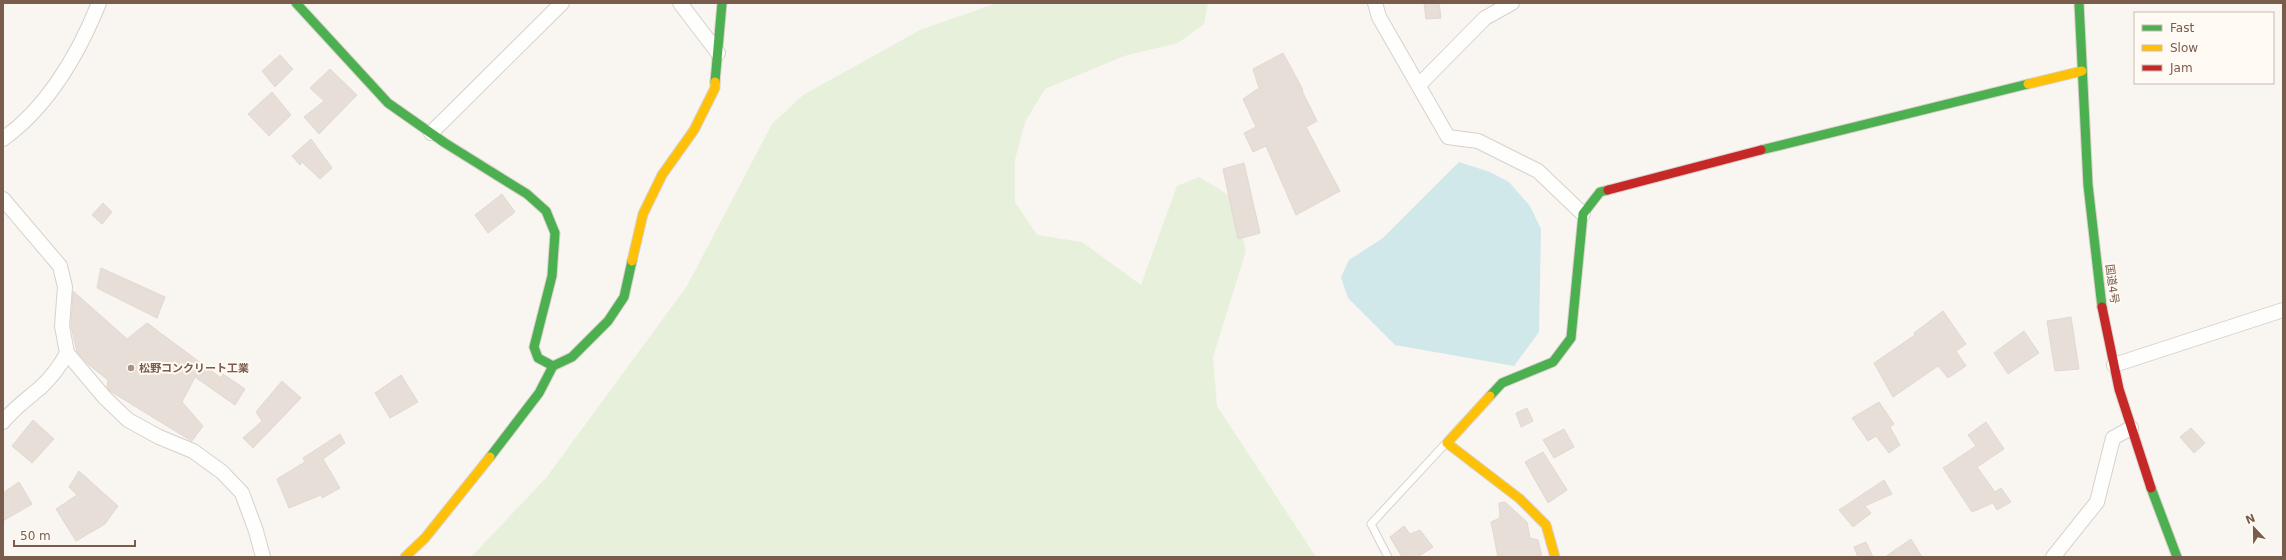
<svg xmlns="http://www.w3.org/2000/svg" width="2286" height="560" viewBox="0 0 2286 560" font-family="'DejaVu Sans','Noto Sans JP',sans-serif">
	<rect width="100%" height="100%" fill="#f9f5f0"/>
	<!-- green -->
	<path fill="#e7f0db" d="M 997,3 L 1208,3 L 1204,24 L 1178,43 L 1124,56 L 1045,89 L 1025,122 L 1015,160 L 1015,202 L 1037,235 L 1082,242 L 1141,285 L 1177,186 L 1199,177 L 1232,197 L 1246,251 L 1213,357 L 1217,406 L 1316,557 L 471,557 L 546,478 L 687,286 L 772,124 L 803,95 L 920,30 Z"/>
	<!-- water -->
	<path fill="#d0e8ea" d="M 1459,162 L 1490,172 L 1509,182 L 1530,206 L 1541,229 L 1539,332 L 1514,366 L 1395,345 L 1348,298 L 1341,277 L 1349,260 L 1383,238 Z"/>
	<!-- building -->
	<path fill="#e6ded7" stroke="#e2d8d2" d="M 1424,3 L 1439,3 L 1441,18 L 1426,19 Z
		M 1283,53 L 1303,90 L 1302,91 L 1317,121 L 1306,127 L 1340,191 L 1296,215 L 1266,146 L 1253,152 L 1244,133 L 1256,127 L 1243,99 L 1259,88 L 1253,69 Z
		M 280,55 L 293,69 L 275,87 L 262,71 Z
		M 330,69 L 357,95 L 319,134 L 304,117 L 324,101 L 310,88 Z
		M 272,92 L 291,115 L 269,136 L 248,114 Z
		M 311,139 L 332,168 L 320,179 L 302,162 L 300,165 L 292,156 Z
		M 1244,163 L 1260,233 L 1238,239 L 1223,169 Z
		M 502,194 L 515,212 L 488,233 L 475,215 Z
		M 103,203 L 112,212 L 102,224 L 92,215 Z
		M 101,268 L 165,297 L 157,318 L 97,288 Z
		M 73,291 L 127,339 L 147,323 L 221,378 L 223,374 L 245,389 L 235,405 L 195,377 L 182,402 L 203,426 L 192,441 L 190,440 L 110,391 L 107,387 L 108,380 L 88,364 L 77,352 L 71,326 Z
		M 1943,311 L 1966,344 L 1956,351 L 1966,366 L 1948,378 L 1938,366 L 1893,397 L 1874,363 L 1915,335 L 1914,333 Z
		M 2071,317 L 2079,369 L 2055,371 L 2047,321 Z
		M 2024,331 L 2039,353 L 2008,374 L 1994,353 Z
		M 401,375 L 418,402 L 390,418 L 375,393 Z
		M 282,381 L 301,398 L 253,448 L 243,438 L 262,421 L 256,412 Z
		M 1879,402 L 1894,424 L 1890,427 L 1900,445 L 1889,453 L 1876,436 L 1868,441 L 1852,418 Z
		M 1527,408 L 1533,421 L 1521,427 L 1516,413 Z
		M 33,420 L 54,439 L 32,463 L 12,446 Z
		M 1986,422 L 2004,449 L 1977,467 L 1995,492 L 2001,488 L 2011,502 L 1997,510 L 1993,503 L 1972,512 L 1943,468 L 1976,446 L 1968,435 Z
		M 2191,428 L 2205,443 L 2194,453 L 2180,437 Z
		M 1564,429 L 1574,447 L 1554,458 L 1543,440 Z
		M 340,434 L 345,443 L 323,459 L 340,488 L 322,498 L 321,495 L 289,508 L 277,479 L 305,462 L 303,458 Z
		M 1543,452 L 1567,490 L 1548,503 L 1525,462 Z
		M 79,471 L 118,506 L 105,524 L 76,541 L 56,509 L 77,495 L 69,487 Z
		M 1884,480 L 1892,494 L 1865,506 L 1871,513 L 1853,527 L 1839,510 Z
		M 19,482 L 32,504 L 3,521 L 3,493 Z
		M 1505,502 L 1527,522 L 1530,538 L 1538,540 L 1542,557 L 1498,557 L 1491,522 L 1500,518 L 1499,503 Z
		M 1404,526 L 1410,534 L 1420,530 L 1433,547 L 1418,557 L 1402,557 L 1390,537 Z
		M 1911,539 L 1922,557 L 1885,557 Z
		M 1866,542 L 1873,557 L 1858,557 L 1854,547 Z"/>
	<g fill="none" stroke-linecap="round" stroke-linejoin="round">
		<defs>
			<path id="lane" d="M 1388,557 L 1371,524 L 1446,443"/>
			<path id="street" d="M 680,3 L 718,53
				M 1375,3 L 1379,17 L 1448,137 L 1478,141 L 1538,171 L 1583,214
				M 1419,85 L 1485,18 L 1512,3
				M 431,133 L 562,3
				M 3,139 C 49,106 78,55 99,3
				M 3,199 L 60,266 L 65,287 L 62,326 L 67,353 L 105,398 L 128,420 L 159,437 L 193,451 L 222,472 L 242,493 L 256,531 L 263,557
				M 2114,365 L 2283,310
				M 3,422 C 13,409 27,399 40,388 C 51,378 60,366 67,353
				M 2053,557 L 2097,502 L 2113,438 L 2131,428"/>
			<path id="fast" d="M 296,3 L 388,103 L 445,143 L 527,194 L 546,211 L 555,233 L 552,276 L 534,347 L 538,358 L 553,366
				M 2079,3 L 2088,185 L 2102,307
				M 715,82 L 722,3
				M 1761,150 L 2028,84
				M 1490,396 L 1502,383 L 1553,362 L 1571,338 L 1583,214 L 1600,192 L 1608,190
				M 490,457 L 539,393 L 553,366 L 572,357 L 608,321 L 624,297 L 632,261
				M 2151,488 L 2177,557"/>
			<path id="slow" d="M 2028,84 L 2082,71
				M 632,261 L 643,214 L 662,175 L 694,130 L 715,88 L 715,82
				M 1490,396 L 1447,443 L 1520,499 L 1546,525 L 1555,557
				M 405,557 L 425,538 L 490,457"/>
			<path id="jam" d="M 1608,190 L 1761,150
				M 2102,307 L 2119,389 L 2151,488"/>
		</defs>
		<!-- lane casing -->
		<use href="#lane" stroke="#d7d1cb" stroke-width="9"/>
		<!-- street casing -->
		<use href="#street" stroke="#d7d1cb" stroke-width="16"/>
		<!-- fast casing -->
		<use href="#fast" stroke="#d9d2cb" stroke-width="11"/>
		<!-- slow casing -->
		<use href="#slow" stroke="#d9d2cb" stroke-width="11"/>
		<!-- jam casing -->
		<use href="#jam" stroke="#d9d2cb" stroke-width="11"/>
		<!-- lane -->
		<use href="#lane" stroke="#fefefd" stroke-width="7"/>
		<!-- street -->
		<use href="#street" stroke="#fefefd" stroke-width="14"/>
		<!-- fast -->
		<use href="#fast" stroke="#4caf50" stroke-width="9"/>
		<!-- slow -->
		<use href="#slow" stroke="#ffc107" stroke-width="9"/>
		<!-- jam -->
		<use href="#jam" stroke="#c62828" stroke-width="9"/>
	</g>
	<!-- markers -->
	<circle fill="#a69286" stroke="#fffaf3" stroke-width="1.5" cx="131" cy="368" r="4"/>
	<g text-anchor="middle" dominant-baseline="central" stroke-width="4" stroke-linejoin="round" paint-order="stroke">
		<!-- street labels -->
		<g font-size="11" fill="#7a5c4d" stroke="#fffaf3">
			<text transform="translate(2112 284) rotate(82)">国道4号</text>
		</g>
		<!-- poi labels -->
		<g font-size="11" font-weight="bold" fill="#7a5c4d" stroke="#fffaf3" text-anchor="start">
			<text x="139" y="368">松野コンクリート工業</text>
		</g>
	</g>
	<!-- border -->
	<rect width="2286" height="560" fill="none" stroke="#7a5c4d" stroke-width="8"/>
	<!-- legend -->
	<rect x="2134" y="12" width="140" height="72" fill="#fffaf3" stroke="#cabbb1"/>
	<rect x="2142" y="25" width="20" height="6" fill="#4caf50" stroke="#cabbb1"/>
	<text x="2170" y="32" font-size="12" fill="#7a5c4d">Fast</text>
	<rect x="2142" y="45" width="20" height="6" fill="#ffc107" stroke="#cabbb1"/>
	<text x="2170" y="52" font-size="12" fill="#7a5c4d">Slow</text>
	<rect x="2142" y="65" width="20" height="6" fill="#c62828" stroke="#cabbb1"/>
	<text x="2170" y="72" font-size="12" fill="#7a5c4d">Jam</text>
	<!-- north arrow -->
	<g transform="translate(2254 528) rotate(338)" stroke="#fffaf3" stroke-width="3" paint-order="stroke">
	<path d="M0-3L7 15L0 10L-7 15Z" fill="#7a5c4d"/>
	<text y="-6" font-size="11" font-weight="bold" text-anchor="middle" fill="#7a5c4d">N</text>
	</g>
	<!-- scale -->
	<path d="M14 540v6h121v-6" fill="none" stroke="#7a5c4d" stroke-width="2"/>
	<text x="20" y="540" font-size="12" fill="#7a5c4d" stroke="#fffaf3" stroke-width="3" paint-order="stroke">50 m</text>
</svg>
